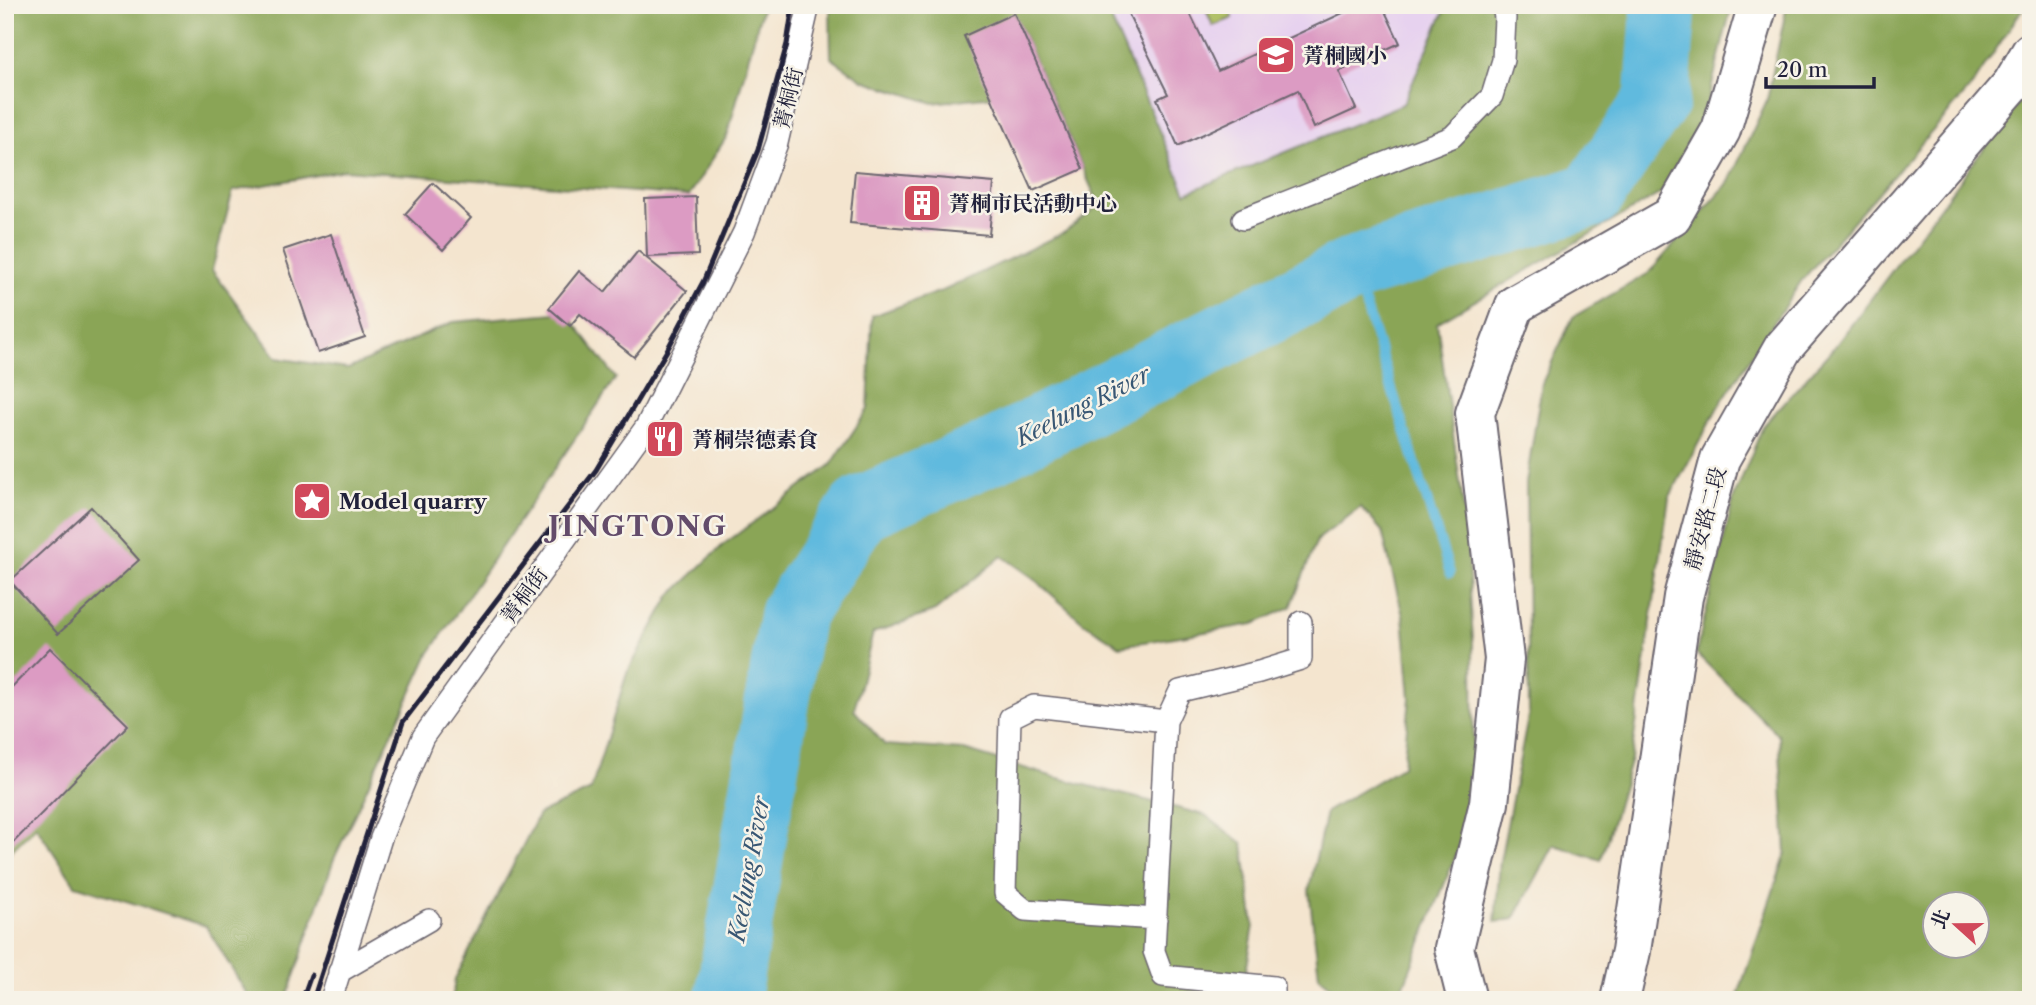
<svg xmlns="http://www.w3.org/2000/svg" width="2036" height="1005" viewBox="0 0 2036 1005" font-family="'Libre Caslon Text','Noto Serif TC',serif">
	<rect width="100%" height="100%" fill="#f7f3e8"/>
	<filter id="ink" filterUnits="userSpaceOnUse"><feTurbulence type="fractalNoise" baseFrequency=".0143" numOctaves="2"/><feDisplacementMap in="SourceGraphic" scale="14" xChannelSelector="R" yChannelSelector="G"/><feConvolveMatrix kernelMatrix="1 2 1 2 8 2 1 2 1" color-interpolation-filters="sRGB"/></filter>
	<filter id="wash" filterUnits="userSpaceOnUse"><feTurbulence type="fractalNoise" baseFrequency=".00686" numOctaves="4" result="noise"/><feDisplacementMap in="SourceGraphic" scale="28" xChannelSelector="R" yChannelSelector="G"/><feGaussianBlur stdDeviation="1.57" result="paint"/><feColorMatrix in="noise" values="0 0 0 0 0 0 0 0 0 0 0 0 0 0 0 0 0 1.4 0 .05"/><feComposite in="paint" operator="in"/></filter>
	<g filter="url(#wash)">
		<rect width="100%" height="100%" fill="#f4e5cf"/>
		<!-- built -->
		<path fill="#e7d2ef" d="M 1105,5 L 1447,5 L 1403,104 L 1186,194 Z"/>
		<!-- green -->
		<path fill="#adbe61" stroke="#68704e" stroke-width="2" d="M 1204,5 L 1227,5 L 1233,18 L 1213,26 Z"/>
		<!-- forest -->
		<path fill="#8aa557" stroke="#566449" stroke-width="2" fill-rule="evenodd" d="M 5,5 L 763,5 L 727,136 L 689,196 L 344,170 L 233,191 L 212,270 L 277,358 L 348,369 L 453,322 L 566,312 L 616,378 L 429,654 L 334,859 L 286,1000 L 250,999 L 206,926 L 75,885 L 36,826 L 5,857 Z
			M 830,5 L 1105,5 L 1186,193 L 1403,104 L 1447,5 L 1732,5 L 1705,113 L 1661,193 L 1437,323 L 1466,524 L 1473,641 L 1474,810 L 1398,1000 L 1346,1000 L 1319,976 L 1309,890 L 1326,812 L 1403,766 L 1410,698 L 1403,616 L 1382,531 L 1361,507 L 1317,540 L 1291,607 L 1254,624 L 1120,646 L 1084,623 L 1032,577 L 1002,556 L 935,611 L 873,633 L 854,710 L 885,745 L 964,750 L 1054,777 L 1205,815 L 1243,844 L 1254,926 L 1241,1000 L 452,1000 L 455,979 L 539,814 L 591,790 L 627,673 L 670,596 L 724,544 L 831,465 L 868,409 L 872,316 L 947,289 L 1065,232 L 1099,205 L 1014,14 L 992,96 L 933,103 L 863,80 L 831,58 Z
			M 1787,5 L 2025,5 L 1972,86 L 1802,280 L 1718,407 L 1669,498 L 1631,759 L 1601,860 L 1554,845 L 1514,919 L 1495,922 L 1500,861 L 1529,712 L 1526,483 L 1542,383 L 1573,317 L 1649,273 L 1729,182 L 1767,100 Z
			M 2031,86 L 2031,1000 L 1731,1000 L 1738,995 L 1786,853 L 1779,736 L 1696,653 L 1734,497 L 1763,426 L 1836,345 ZM 1934,904 L 1976,904 L 1976,946 L 1934,946 Z"/>
		<g fill="none" stroke-linecap="round" stroke-linejoin="round">
			<!-- stream -->
			<path stroke="#61bade" stroke-width="10" d="M 1354,269 L 1450,573"/>
			<!-- river -->
			<path stroke="#61bade" stroke-width="65" d="M 727,1000 L 792,614 L 860,509 L 998,449 L 1354,269 L 1592,195 L 1657,100 L 1664,5"/>
		</g>
		<g id="blocks">
			<!-- building -->
			<path fill="#dc9bc3" d="M 1124,5 L 1186,5 L 1218,71 L 1360,5 L 1382,5 L 1400,43 L 1339,71 L 1356,109 L 1314,128 L 1298,90 L 1178,146 L 1157,99 L 1168,94 Z
				M 1014,13 L 1083,169 L 1033,191 L 964,36 Z
				M 855,171 L 994,183 L 989,235 L 850,223 Z
				M 433,183 L 471,218 L 443,250 L 405,214 Z
				M 696,197 L 698,255 L 647,257 L 645,199 Z
				M 331,234 L 365,337 L 318,353 L 283,250 Z
				M 638,251 L 687,291 L 634,357 L 580,314 L 570,326 L 549,308 L 579,271 L 605,292 Z
				M 91,507 L 139,560 L 58,634 L 10,581 Z
				M 50,648 L 128,725 L 5,851 L 5,694 Z"/>
		</g>
	</g>
	<g filter="url(#ink)">
		<use href="#blocks" fill-opacity="0" stroke="#6c666f" stroke-width="2"/>
		<g fill="none" stroke-linecap="round" stroke-linejoin="round">
			<defs>
				<path id="lane" d="M 1243,219 L 1452,137 L 1492,96 L 1503,60 L 1505,18 L 1503,5
					M 1156,919 L 1025,910 L 1005,893 L 1010,718 L 1034,706 L 1166,721
					M 339,972 L 429,920
					M 331,1000 L 381,838 L 423,737 L 646,427 L 744,232 L 777,143 L 809,5
					M 1274,1000 L 1274,987 L 1163,976 L 1154,951 L 1166,721 L 1180,691 L 1259,672 L 1301,659 L 1301,622"/>
				<path id="street" d="M 1467,1000 L 1454,948 L 1489,803 L 1504,659 L 1475,413 L 1515,305 L 1672,216 L 1721,130 L 1758,5"/>
				<path id="secondary" d="M 1620,1000 L 1631,951 L 1683,597 L 1720,459 L 1783,348 L 2012,84 L 2031,52"/>
			</defs>
			<!-- lane casing -->
			<use href="#lane" stroke="#6c666f" stroke-width="24"/>
			<!-- street casing -->
			<use href="#street" stroke="#6c666f" stroke-width="42"/>
			<!-- secondary casing -->
			<use href="#secondary" stroke="#6c666f" stroke-width="42"/>
			<!-- lane -->
			<use href="#lane" stroke="#fff" stroke-width="21"/>
			<!-- street -->
			<use href="#street" stroke="#fff" stroke-width="38"/>
			<!-- secondary -->
			<use href="#secondary" stroke="#fff" stroke-width="38"/>
			<!-- rail -->
			<path stroke="#22223b" stroke-width="5" d="M 302,1000 L 311,975
				M 313,1000 L 403,722 L 596,470 L 666,352 L 704,280 L 758,150 L 787,44 L 793,5"/>
		</g>
	</g>
	<!-- icons -->
	<defs>
		<symbol id="school-square" viewBox="-11 -11 22 22"><rect x="-9" y="-9" width="18" height="18" rx="4" fill="#d1495b" stroke="#f7f3e8"/><path d="M0-5L7-2L0 1L-7-2ZM-4 1L0 2.5L4 1V4Q0 6-4 4Z" fill="#fff"/></symbol>
		<symbol id="building-square" viewBox="-11 -11 22 22"><rect x="-9" y="-9" width="18" height="18" rx="4" fill="#d1495b" stroke="#f7f3e8"/><path d="M-4-6H4V6H1V3H-1V6H-4ZM-2.5-4.3h1.7v1.8h-1.7ZM.8-4.3h1.7v1.8H.8ZM-2.5-1h1.7V.8h-1.7ZM.8-1h1.7V.8H.8Z" fill="#fff"/></symbol>
		<symbol id="restaurant-square" viewBox="-11 -11 22 22"><rect x="-9" y="-9" width="18" height="18" rx="4" fill="#d1495b" stroke="#f7f3e8"/><path d="M-5-6h1v4h1v-4h1v4h1v-4h1v5L-1.5 .5V6h-2V.5L-5-1ZM5-6V6H3V1.5H1.5Q1.5-4 5-6Z" fill="#fff"/></symbol>
		<symbol id="sight-square" viewBox="-11 -11 22 22"><rect x="-9" y="-9" width="18" height="18" rx="4" fill="#d1495b" stroke="#f7f3e8"/><path d="M0-6L1.8-2.2L6-1.7L2.9 1.2L3.7 5.4L0 3.3L-3.7 5.4L-2.9 1.2L-6-1.7L-1.8-2.2Z" fill="#fff"/></symbol>
	</defs>
	<g fill-rule="evenodd">
		<use href="#school-square" x="1254" y="33" width="44" height="44"/>
		<use href="#building-square" x="900" y="181" width="44" height="44"/>
		<use href="#restaurant-square" x="643" y="417" width="44" height="44"/>
		<use href="#sight-square" x="290" y="479" width="44" height="44"/>
	</g>
	<g text-anchor="middle" dominant-baseline="central" stroke-width="5" stroke-linejoin="round" paint-order="stroke">
		<!-- poi labels -->
		<g font-size="21" font-weight="bold" fill="#22223b" stroke="#f7f3e8" text-anchor="start">
			<text x="1303" y="55">菁桐國小</text>
			<text x="949" y="203">菁桐市民活動中心</text>
			<text x="692" y="439">菁桐崇德素食</text>
			<text x="339" y="501">Model quarry</text>
		</g>
		<!-- street labels -->
		<g font-size="21" fill="#22223b" stroke="#f7f3e8">
			<text transform="translate(788 98) rotate(-76)">菁桐街</text>
			<text transform="translate(1705 518) rotate(-75)">靜安路二段</text>
			<text transform="translate(524 595) rotate(-54)">菁桐街</text>
		</g>
		<!-- water labels -->
		<g font-size="23" font-style="italic" fill="#385774" stroke="#f7f3e8">
			<text transform="translate(1083 406) rotate(-27)">Keelung River</text>
			<text transform="translate(749 869) rotate(-80)">Keelung River</text>
		</g>
		<!-- district labels -->
		<g font-size="28" font-weight="bold" letter-spacing="2" fill="#634c6b" stroke="#f7f3e8">
			<text x="638" y="526">JINGTONG</text>
		</g>
	</g>
	<!-- margin -->
	<rect width="2036" height="1005" fill="none" stroke="#f7f3e8" stroke-width="28"/>
	<!-- north arrow -->
	<g transform="translate(1956 925) rotate(291)"><circle r="33" fill="#f7f3e8" stroke="#a29fa3" stroke-width="2"/>
	<path d="M0-5L12 26L0 18L-12 26Z" fill="#d1495b"/>
	<text y="-10" font-size="19" font-weight="bold" text-anchor="middle" fill="#22223b">北</text>
	</g>
	<!-- scale -->
	<path d="M1766 77v10h108v-10" fill="none" stroke="#22223b" stroke-width="3.5"/>
	<text x="1777" y="77" font-size="21" fill="#22223b" stroke="#f7f3e8" stroke-width="5" paint-order="stroke">20 m</text>
</svg>
